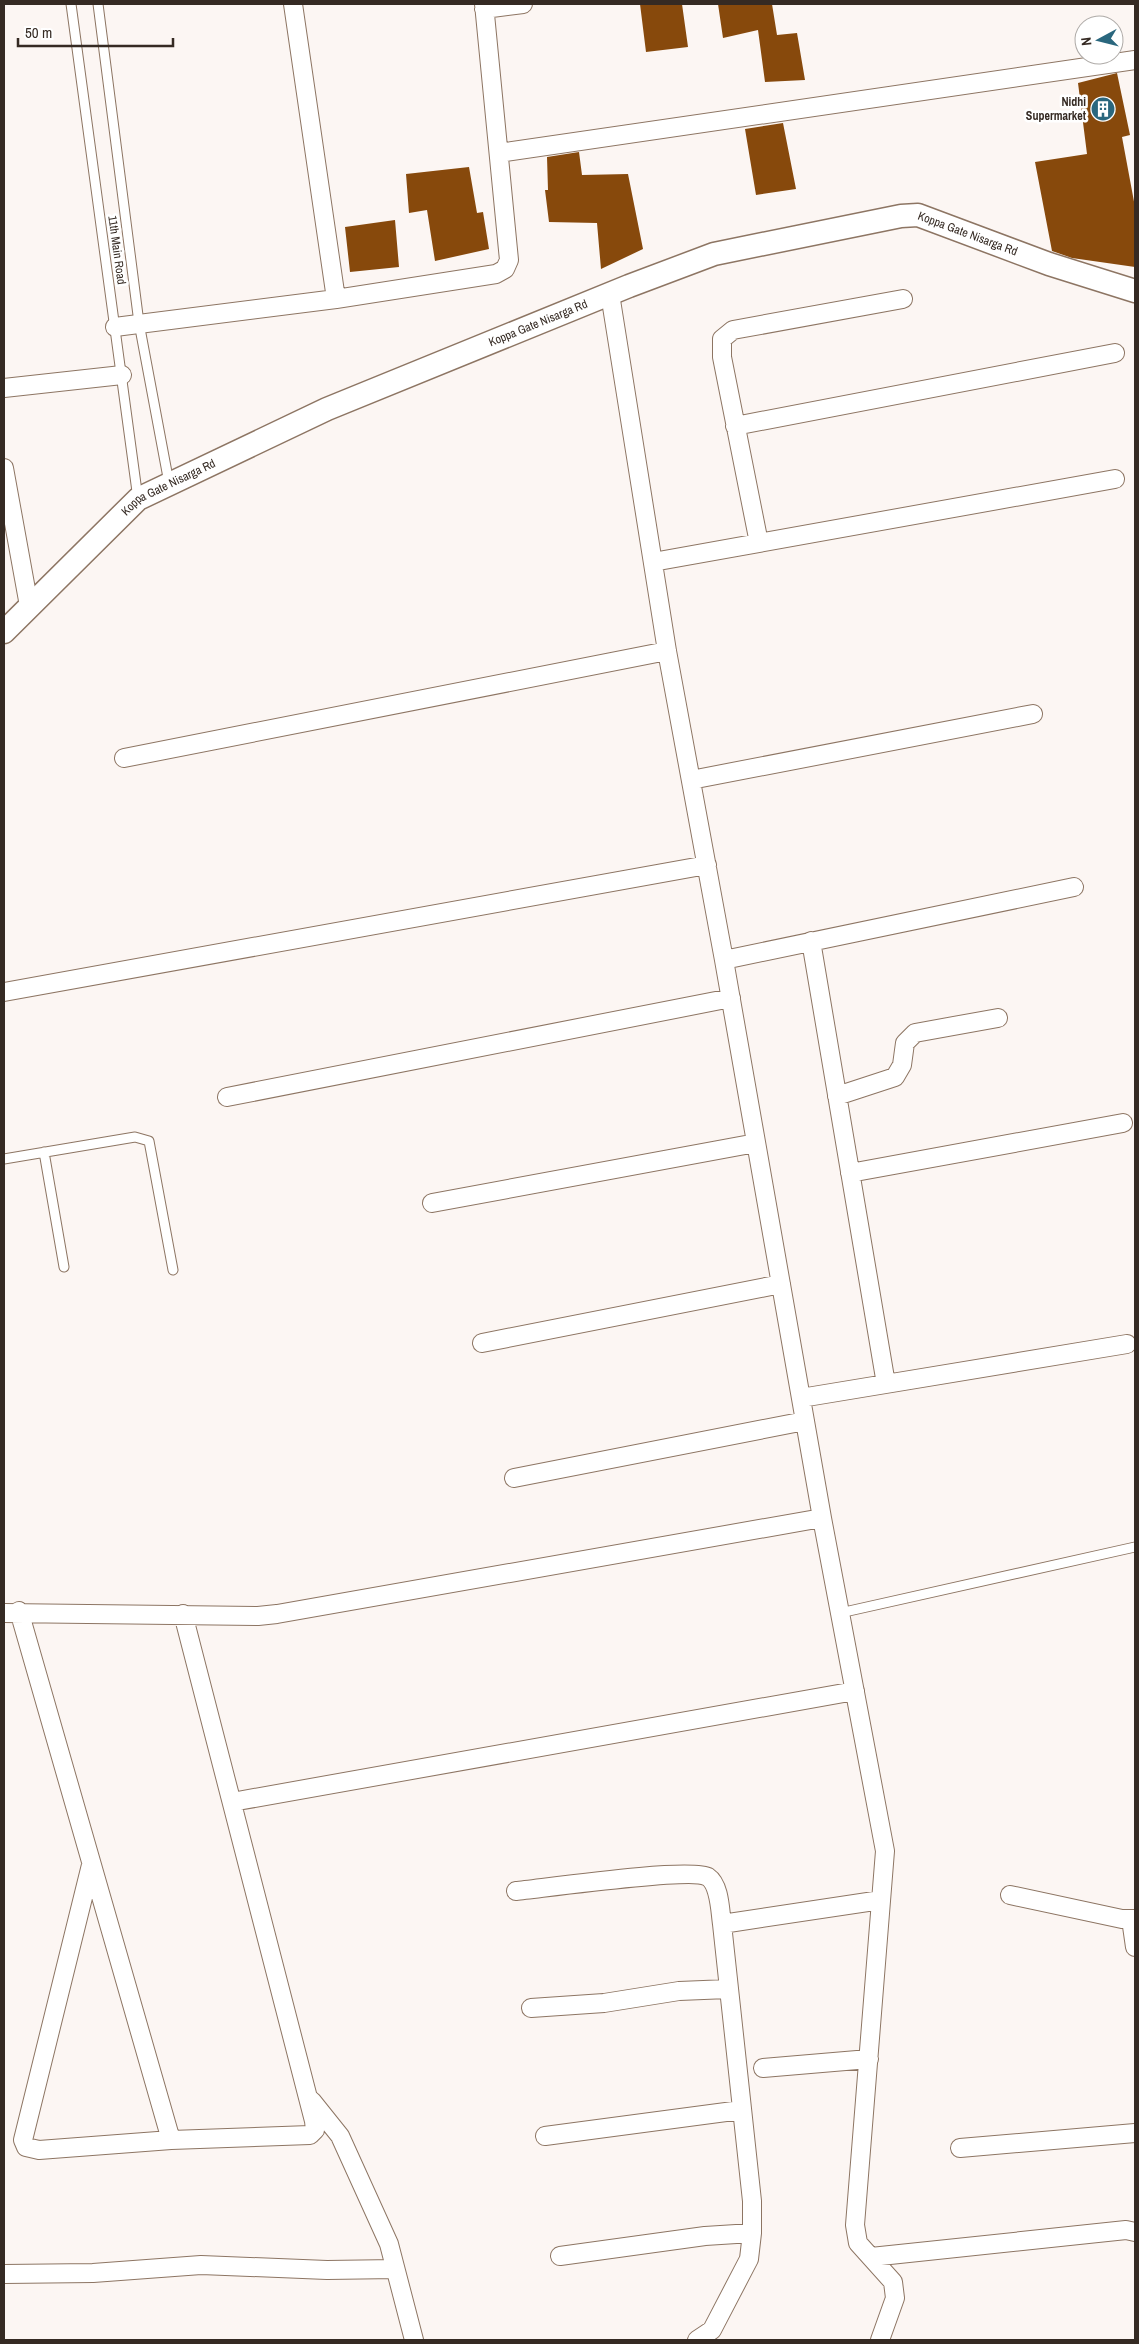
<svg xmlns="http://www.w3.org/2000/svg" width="1139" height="2344" viewBox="0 0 1139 2344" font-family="'Archivo Narrow',sans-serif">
	<rect width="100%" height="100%" fill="#fcf6f3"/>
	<!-- building -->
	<path fill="#87490c" d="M 640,4 L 682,4 L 688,47 L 646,52 Z
		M 718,4 L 772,4 L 777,35 L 797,33 L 805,80 L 765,82 L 758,30 L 723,38 Z
		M 1117,73 L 1130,135 L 1122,137 L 1135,207 L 1135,267 L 1072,258 L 1052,251 L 1035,162 L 1087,154 L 1078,83 Z
		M 783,123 L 796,189 L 756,195 L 745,129 Z
		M 579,152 L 582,175 L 628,174 L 643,249 L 601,269 L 597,223 L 549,222 L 545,190 L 548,190 L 547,157 Z
		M 469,167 L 477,213 L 483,212 L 489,249 L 435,261 L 427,210 L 409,213 L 406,174 Z
		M 395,220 L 399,267 L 350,272 L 345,227 Z"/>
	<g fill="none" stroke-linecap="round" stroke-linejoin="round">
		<defs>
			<path id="service" d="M 71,4 L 138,499
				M 98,4 L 139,323 L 169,483
				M 44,1152 L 64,1267
				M 4,1159 L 135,1137 L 149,1141 L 173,1270
				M 840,1613 L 1135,1547"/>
			<path id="minor" d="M 484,9 L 523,4
				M 499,153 L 1135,60
				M 610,294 L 667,651 L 724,960 L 822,1518 L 885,1851 L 855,2225 L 858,2243 L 893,2282 L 895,2298 L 880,2340
				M 336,299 L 496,274 L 505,269 L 509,260 L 484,4
				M 115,327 L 336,299 L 293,4
				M 4,388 L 122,375
				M 735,426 L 1115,353
				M 4,468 L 29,606
				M 759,543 L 722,357 L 722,339 L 733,330 L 903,299
				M 653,562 L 1115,479
				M 124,758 L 667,651
				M 691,780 L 1033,714
				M 811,941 L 886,1384
				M 724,960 L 1074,887
				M 4,992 L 707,865
				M 837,1096 L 895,1077 L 902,1065 L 905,1043 L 915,1033 L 998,1018
				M 227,1097 L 731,998
				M 850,1173 L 1123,1123
				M 432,1203 L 756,1143
				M 482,1343 L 781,1284
				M 801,1398 L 1127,1344
				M 514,1478 L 805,1421
				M 19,1611 L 171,2140 L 310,2135 L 315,2130 L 314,2121 L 183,1614
				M 4,1613 L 258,1616 L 277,1614 L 822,1518
				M 232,1802 L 855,1691
				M 91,1865 L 23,2140 L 26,2147 L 39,2150 L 171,2140
				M 516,1891 C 545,1888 692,1867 708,1877 C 720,1885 720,1911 722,1924 L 752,2201 L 752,2233 L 749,2259 L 712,2330 L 697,2340
				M 1010,1895 L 1122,1919 L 1135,1919
				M 1131,1919 L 1135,1947
				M 722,1924 L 881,1900
				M 531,2008 L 604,2003 L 679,1991 L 728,1989
				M 763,2068 L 869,2059
				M 312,2101 L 340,2136 L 389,2244 L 414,2340
				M 545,2136 L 741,2110
				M 960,2148 L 1135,2133
				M 560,2256 L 705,2236 L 752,2233
				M 871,2257 L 1126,2230 L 1135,2232
				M 4,2274 L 93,2273 L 201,2265 L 327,2270 L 395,2269"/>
			<g id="tertiary">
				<path id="s1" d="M 4,632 L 138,499 L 327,409 L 629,286 L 714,254 L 901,216 L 918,215 L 1049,264 L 1135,291"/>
			</g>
		</defs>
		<!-- service casing -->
		<use href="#service" stroke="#8d7563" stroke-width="11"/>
		<!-- minor casing -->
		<use href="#minor" stroke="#8d7563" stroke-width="20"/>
		<!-- tertiary casing -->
		<use href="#tertiary" stroke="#8d7563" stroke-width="25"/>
		<!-- service -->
		<use href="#service" stroke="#fff" stroke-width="9"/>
		<!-- minor -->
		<use href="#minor" stroke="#fff" stroke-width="18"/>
		<!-- tertiary -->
		<use href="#tertiary" stroke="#fff" stroke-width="22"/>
	</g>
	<!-- icons -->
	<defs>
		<symbol id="building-disc" viewBox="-11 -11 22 22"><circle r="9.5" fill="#2a677e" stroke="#fff"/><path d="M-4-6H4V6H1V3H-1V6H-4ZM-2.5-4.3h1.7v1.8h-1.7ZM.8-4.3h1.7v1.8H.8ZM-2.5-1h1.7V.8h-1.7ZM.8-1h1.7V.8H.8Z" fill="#fff"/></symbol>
	</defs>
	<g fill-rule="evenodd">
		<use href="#building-disc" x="1089" y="95" width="28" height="28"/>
	</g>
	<g text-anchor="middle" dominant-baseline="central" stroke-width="5" stroke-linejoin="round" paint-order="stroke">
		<!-- poi labels -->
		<g font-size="12" font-weight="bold" fill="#352a23" stroke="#fff" text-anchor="end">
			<text x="1086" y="102">Nidhi<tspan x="1086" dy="14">Supermarket</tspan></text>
		</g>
		<!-- street labels -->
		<g font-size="12" fill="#352a23" stroke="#fff">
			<text stroke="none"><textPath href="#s1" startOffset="1076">Koppa Gate Nisarga Rd</textPath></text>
			<text transform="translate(117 250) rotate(82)">11th Main Road</text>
			<text stroke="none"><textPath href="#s1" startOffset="626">Koppa Gate Nisarga Rd</textPath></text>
			<text stroke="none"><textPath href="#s1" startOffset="221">Koppa Gate Nisarga Rd</textPath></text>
		</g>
	</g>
	<!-- border -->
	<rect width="1139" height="2344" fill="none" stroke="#352a23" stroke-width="10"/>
	<!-- north arrow -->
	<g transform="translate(1099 40) rotate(263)"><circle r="24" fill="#ffffff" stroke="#aeaaa7"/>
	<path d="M0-4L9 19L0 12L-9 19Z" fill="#2a677e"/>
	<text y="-8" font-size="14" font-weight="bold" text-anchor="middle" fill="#352a23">N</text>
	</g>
	<!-- scale -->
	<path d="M18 38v8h155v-8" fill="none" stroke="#352a23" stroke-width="2.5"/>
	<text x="25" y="38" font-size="15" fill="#352a23" stroke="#ffffff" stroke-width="4" paint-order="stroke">50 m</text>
</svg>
